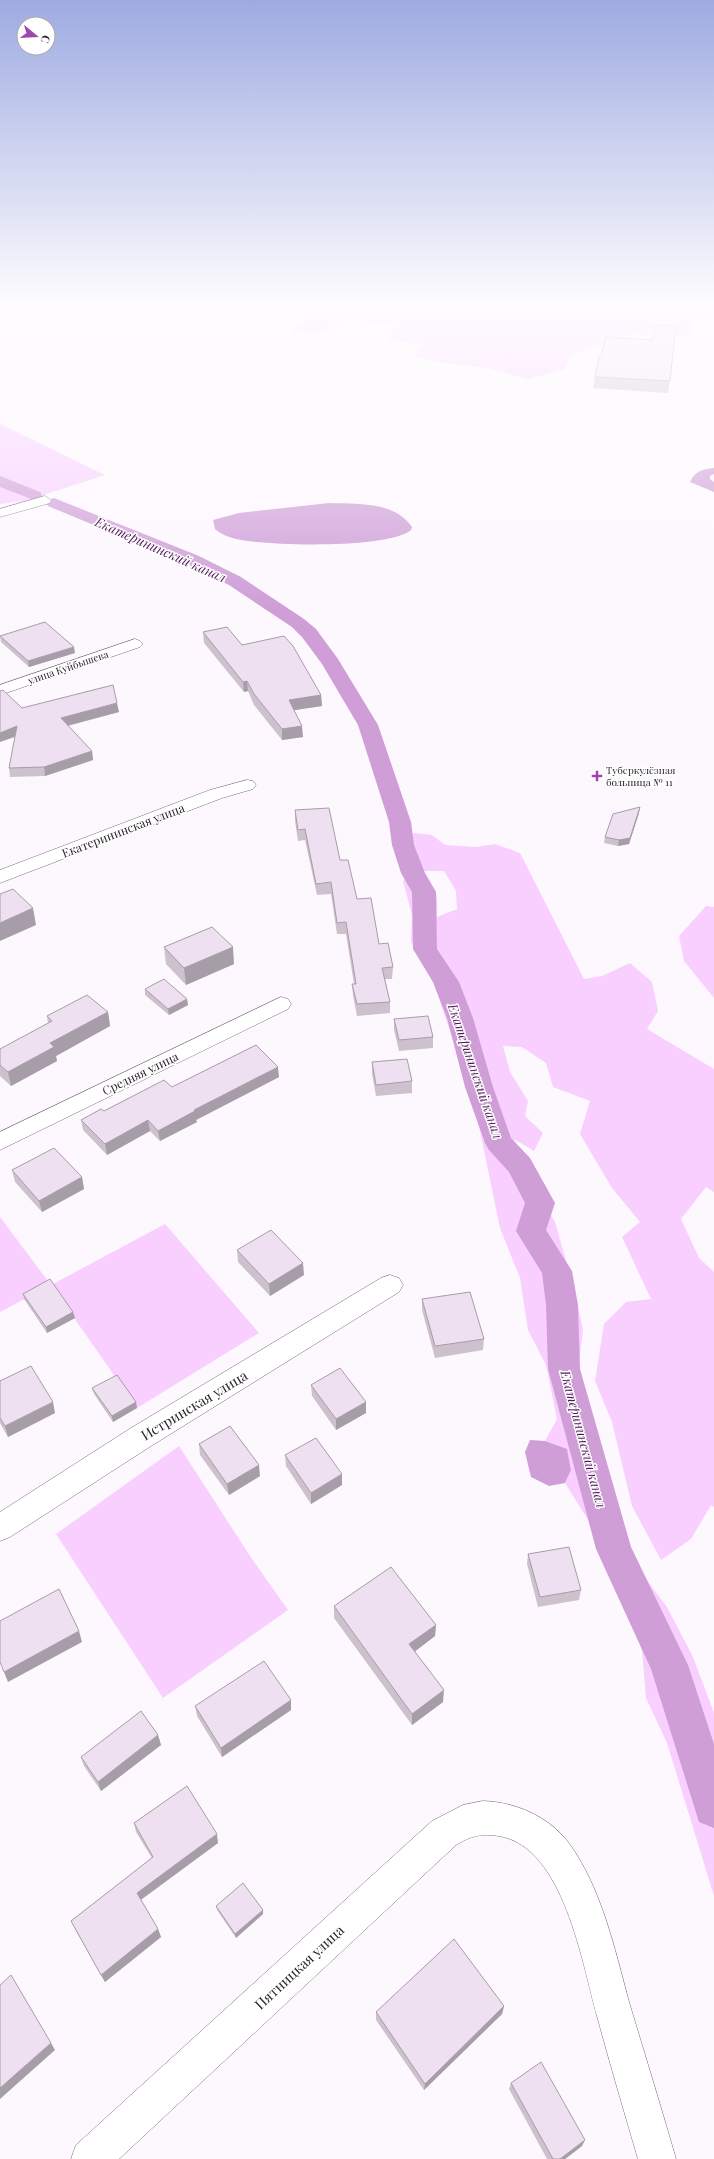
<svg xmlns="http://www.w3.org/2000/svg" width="714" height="2159" viewBox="0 0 714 2159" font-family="'Playfair Display',serif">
	<rect width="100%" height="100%" fill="#fdf8fe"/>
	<!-- green -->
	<path fill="#f8cfff" d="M 317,307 L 714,307 L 714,320 L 692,317 L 693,338 L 633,334 L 572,354 L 565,369 L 528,379 L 488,368 L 445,363 L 414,356 L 421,344 L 388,340 L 395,325 L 345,320 L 323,334 L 289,333 Z
		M 0,424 L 105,475 L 25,501 L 0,504 Z
		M 414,833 L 432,835 L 445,845 L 476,847 L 495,844 L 520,853 L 584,979 L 602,976 L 630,963 L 652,982 L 658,1011 L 647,1029 L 714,1069 L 714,1192 L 706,1187 L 681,1219 L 699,1258 L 714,1272 L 714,1507 L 711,1505 L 691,1539 L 661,1560 L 632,1506 L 612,1422 L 595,1381 L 604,1324 L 626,1302 L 651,1299 L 622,1237 L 640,1222 L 612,1188 L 580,1134 L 590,1101 L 553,1087 L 546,1063 L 522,1047 L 503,1046 L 510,1072 L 528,1101 L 525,1116 L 543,1133 L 534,1151 L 514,1139 L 529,1178 L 555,1222 L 573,1286 L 583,1329 L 577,1380 L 607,1505 L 633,1562 L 667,1607 L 693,1657 L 714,1713 L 714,1896 L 667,1743 L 646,1698 L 642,1650 L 590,1523 L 565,1483 L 571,1470 L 567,1450 L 545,1441 L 557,1419 L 546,1365 L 528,1330 L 520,1278 L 500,1228 L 474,1102 L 434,984 L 411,942 L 412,915 L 403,881 L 413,873 C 437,882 438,893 437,917 L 457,909 L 456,891 L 444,871 L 421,871 L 414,865 L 413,852 L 406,841 Z
		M 706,906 L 714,907 L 714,998 L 684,961 L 679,936 Z
		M 0,1217 L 51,1285 L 165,1224 L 259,1333 L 137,1408 L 51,1285 L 0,1312 Z
		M 179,1446 L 250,1556 L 288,1610 L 163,1698 L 56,1534 Z"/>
	<!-- water -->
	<path fill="#cf9ed7" d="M 714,468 L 714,474 L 710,476 L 710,479 L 714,482 L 714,492 L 690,482 C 695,471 703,469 714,468 Z
		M 329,503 C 357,504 394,501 412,527 L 411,530 C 389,549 266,546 236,539 C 228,537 221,534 215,529 L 213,520 L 239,513 Z
		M 530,1440 L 545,1441 L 567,1449 L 571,1470 L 565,1483 L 549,1486 L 531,1477 L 525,1452 Z"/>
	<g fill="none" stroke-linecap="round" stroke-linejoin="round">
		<!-- canal -->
		<path fill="#cf9ed7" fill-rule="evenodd" d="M 0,476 L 40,492 L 42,495 L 40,498 L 34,500 L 0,487 Z
			M 54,498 L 199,556 L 241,577 L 304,619 L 316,629 L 338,659 L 378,725 L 411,822 L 414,845 L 425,873 L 436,892 L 437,949 L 459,982 L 473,1018 L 493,1087 L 511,1138 L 530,1158 L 555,1203 L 546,1230 L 572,1271 L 578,1305 L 580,1369 L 631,1547 L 688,1665 L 714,1744 L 714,1828 L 699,1822 L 651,1669 L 596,1549 L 548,1369 L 546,1305 L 542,1273 L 516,1231 L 525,1203 L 509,1172 L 489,1150 L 485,1143 L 465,1087 L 447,1018 L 433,982 L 413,949 L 412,892 L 401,873 L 392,845 L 389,822 L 358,725 L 322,664 L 302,637 L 292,627 L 229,585 L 187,564 L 48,506 L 46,503 L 48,500 Z"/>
		<defs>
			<path id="street" d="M 45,496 L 51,500 L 50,503 L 0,517 L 0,509 Z
				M 135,639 L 140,641 L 143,644 L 140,647 L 0,695 L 0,685 Z
				M 247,780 L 253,781 L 256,785 L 253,789 L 222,798 L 0,883 L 0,870 L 210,790 Z
				M 281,997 L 288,999 L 291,1004 L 288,1009 L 0,1150 L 0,1132 Z
				M 390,1275 L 399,1278 L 403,1285 L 399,1292 L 151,1446 L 10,1537 L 0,1541 L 0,1512 L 131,1428 L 381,1278 Z
				M 483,1801 C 515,1802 548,1816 568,1842 C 601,1886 615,1950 629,2002 C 645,2055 661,2107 676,2159 L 638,2159 C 624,2111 610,2064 597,2016 C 582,1963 564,1847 499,1836 C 482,1833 470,1836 456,1845 L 119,2159 L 71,2159 L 76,2145 L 432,1821 L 463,1805 Z"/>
		</defs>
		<!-- street casing -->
		<use href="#street" stroke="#786c7a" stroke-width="1"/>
		<!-- street -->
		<use href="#street" fill="#fff" fill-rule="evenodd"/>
	</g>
	<!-- wall -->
	<path fill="#cdc1ce" d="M 595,377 L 670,381 L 668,393 L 593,388 Z
		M 203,632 L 242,645 L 321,695 L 322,706 L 294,710 L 303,737 L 282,740 L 254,705 L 248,691 L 244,692 L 204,643 Z
		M 0,636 L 75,653 L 29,667 L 1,642 Z
		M 22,708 L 119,712 L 68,726 L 92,751 L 93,760 L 45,776 L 10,777 L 9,768 L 15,737 L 0,742 Z
		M 295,810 L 340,860 L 357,899 L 379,944 L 393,967 L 392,979 L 385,979 L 390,1002 L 390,1013 L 357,1016 L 353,996 L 352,984 L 354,984 L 346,934 L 337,934 L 331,894 L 317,895 L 305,840 L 298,841 L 295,821 Z
		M 639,813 L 629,844 L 618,846 L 604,843 L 605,837 Z
		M 164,947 L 234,964 L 186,985 L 166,964 Z
		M 145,989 L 187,999 L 188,1005 L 169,1015 L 145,995 Z
		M 108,1012 L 110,1026 L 56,1056 L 57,1061 L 11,1086 L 0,1076 L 0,1049 L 48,1023 L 47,1016 Z
		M 394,1019 L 433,1037 L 433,1048 L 399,1051 L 394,1030 Z
		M 372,1062 L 412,1081 L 412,1093 L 376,1096 L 372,1074 Z
		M 279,1077 L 196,1120 L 197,1122 L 160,1141 L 150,1131 L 107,1155 L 83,1130 L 81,1120 L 172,1087 Z
		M 12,1170 L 82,1177 L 84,1189 L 42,1212 L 15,1182 Z
		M 237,1250 L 304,1275 L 270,1296 L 238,1262 Z
		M 23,1294 L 73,1312 L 75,1318 L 47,1333 L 24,1299 Z
		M 422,1299 L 484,1339 L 483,1350 L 435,1358 L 422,1310 Z
		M 0,1381 L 55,1413 L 8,1437 L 0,1423 Z
		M 311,1385 L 366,1402 L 366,1413 L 336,1430 L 312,1396 Z
		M 92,1388 L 137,1408 L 113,1422 L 94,1394 Z
		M 199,1444 L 260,1476 L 229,1495 L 200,1455 Z
		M 285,1455 L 342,1474 L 342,1485 L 311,1504 L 286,1466 Z
		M 528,1554 L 581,1590 L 579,1600 L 538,1607 L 527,1564 Z
		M 334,1606 L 436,1625 L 435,1636 L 415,1651 L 443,1702 L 412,1725 L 334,1618 Z
		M 195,1706 L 291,1710 L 222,1757 L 197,1716 Z
		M 158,1735 L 161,1745 L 101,1791 L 84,1766 L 81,1757 Z
		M 134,1823 L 218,1843 L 141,1900 L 158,1929 L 161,1937 L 105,1982 L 75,1929 L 71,1921 L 152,1858 L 136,1832 Z
		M 216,1906 L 263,1914 L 236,1938 L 217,1910 Z
		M 504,2006 L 502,2014 L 424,2090 L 376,2020 L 376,2012 Z
		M 511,2083 L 582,2146 L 565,2159 L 547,2159 L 509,2089 Z"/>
	<!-- shaded-wall -->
	<path fill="#a79da8" d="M 74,647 L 75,653 L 29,667 L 28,661 Z
		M 247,681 L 248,691 L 244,692 L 243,682 Z
		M 321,695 L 322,706 L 289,711 L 289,700 Z
		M 117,703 L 119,712 L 62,727 L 61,718 Z
		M 17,726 L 19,735 L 0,742 L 0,733 Z
		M 302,726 L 303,737 L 282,740 L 282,729 Z
		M 92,751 L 93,760 L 45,776 L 44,767 Z
		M 640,807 L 639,813 L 629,844 L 618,846 L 619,840 Z
		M 33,908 L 36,925 L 0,941 L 0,923 Z
		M 233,947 L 234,964 L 186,985 L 184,968 Z
		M 187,999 L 188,1005 L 169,1015 L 168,1009 Z
		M 108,1012 L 110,1026 L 56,1056 L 57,1061 L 11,1086 L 8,1072 L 50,1043 Z
		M 278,1067 L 279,1077 L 196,1120 L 197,1122 L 160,1141 L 158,1131 L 194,1110 Z
		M 148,1120 L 150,1131 L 107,1155 L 105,1144 Z
		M 82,1177 L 84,1189 L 42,1212 L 39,1201 Z
		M 303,1263 L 304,1275 L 270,1296 L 269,1284 Z
		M 73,1312 L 75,1318 L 47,1333 L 46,1327 Z
		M 53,1402 L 55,1413 L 8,1437 L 5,1426 Z
		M 136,1402 L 137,1408 L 113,1422 L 112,1416 Z
		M 366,1402 L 366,1413 L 336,1430 L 336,1419 Z
		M 259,1465 L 260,1476 L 229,1495 L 227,1484 Z
		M 342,1474 L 342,1485 L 311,1504 L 311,1493 Z
		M 436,1625 L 435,1636 L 409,1656 L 409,1644 Z
		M 79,1631 L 82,1642 L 8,1682 L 4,1672 Z
		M 444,1690 L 443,1702 L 412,1725 L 412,1714 Z
		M 291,1700 L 291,1710 L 222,1757 L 221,1748 Z
		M 158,1735 L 161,1745 L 101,1791 L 98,1782 Z
		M 217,1834 L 218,1843 L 139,1901 L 137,1893 Z
		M 263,1910 L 263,1914 L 236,1938 L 235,1934 Z
		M 158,1929 L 161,1937 L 105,1982 L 101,1975 Z
		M 504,2006 L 502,2014 L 424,2090 L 425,2084 Z
		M 51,2043 L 55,2050 L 0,2099 L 0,2088 Z
		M 585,2140 L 582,2146 L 565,2159 L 560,2159 Z"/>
	<!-- building -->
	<path fill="#eee0f0" stroke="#a79da8" d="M 656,325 L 676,326 L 670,381 L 595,377 L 599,356 L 601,356 L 606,337 L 652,340 Z
		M 45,622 L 74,647 L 28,661 L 0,636 Z
		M 227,627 L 242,645 L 284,636 L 293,646 L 321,695 L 289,700 L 302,726 L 282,729 L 254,694 L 247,681 L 243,682 L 203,632 Z
		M 113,685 L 117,703 L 61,718 L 92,751 L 44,767 L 9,768 L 17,726 L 0,733 L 0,691 L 3,690 L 22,708 Z
		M 640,807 L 630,838 L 619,840 L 605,837 L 613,814 Z
		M 329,808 L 340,860 L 348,860 L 357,899 L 371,898 L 379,944 L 388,943 L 393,967 L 382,968 L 390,1002 L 357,1004 L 352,984 L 356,984 L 346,922 L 337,923 L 331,882 L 316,884 L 305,829 L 298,830 L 295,810 Z
		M 13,889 L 33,908 L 0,923 L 0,894 Z
		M 212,927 L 233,947 L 184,968 L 164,947 Z
		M 164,979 L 187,999 L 168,1009 L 145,989 Z
		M 87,995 L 108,1012 L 50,1043 L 54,1047 L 8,1072 L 0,1065 L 0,1049 L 52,1021 L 47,1016 Z
		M 428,1016 L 433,1037 L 399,1040 L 394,1019 Z
		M 256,1045 L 278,1067 L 194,1110 L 195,1111 L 158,1131 L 148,1120 L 105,1144 L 81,1120 L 101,1109 L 104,1111 L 164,1080 L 172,1087 Z
		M 407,1059 L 412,1081 L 376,1085 L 372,1062 Z
		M 54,1148 L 82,1177 L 39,1201 L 12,1170 Z
		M 271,1230 L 303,1263 L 269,1284 L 237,1250 Z
		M 50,1279 L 73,1312 L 46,1327 L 23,1294 Z
		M 470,1292 L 484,1339 L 435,1346 L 422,1299 Z
		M 31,1366 L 53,1402 L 5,1426 L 0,1418 L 0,1381 Z
		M 340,1368 L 366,1402 L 336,1419 L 311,1385 Z
		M 117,1375 L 136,1402 L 112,1416 L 92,1388 Z
		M 230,1426 L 259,1465 L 227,1484 L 199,1444 Z
		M 316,1438 L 342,1474 L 311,1493 L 285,1455 Z
		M 569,1547 L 581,1590 L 540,1597 L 528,1554 Z
		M 391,1567 L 436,1625 L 409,1644 L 444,1690 L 412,1714 L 334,1606 Z
		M 59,1589 L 79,1631 L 4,1672 L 0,1662 L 0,1621 Z
		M 264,1661 L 291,1700 L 221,1748 L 195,1706 Z
		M 141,1711 L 158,1735 L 98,1782 L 81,1757 Z
		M 187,1786 L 217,1834 L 137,1893 L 158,1929 L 101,1975 L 71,1921 L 153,1857 L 134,1823 Z
		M 243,1883 L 263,1910 L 235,1934 L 216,1906 Z
		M 454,1939 L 504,2006 L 425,2084 L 376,2012 Z
		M 11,1975 L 51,2043 L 0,2088 L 0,1985 Z
		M 541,2062 L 585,2140 L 560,2159 L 553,2159 L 511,2083 Z"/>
	<!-- sky -->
	<linearGradient id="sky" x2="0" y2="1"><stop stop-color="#9eabe1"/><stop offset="0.5" stop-color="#fefcff"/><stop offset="1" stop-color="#fefcff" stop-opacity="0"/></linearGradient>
	<rect width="714" height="609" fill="url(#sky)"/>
	<!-- markers -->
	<path fill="#a044af" stroke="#fff" stroke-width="1.5" d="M595 770h4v4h4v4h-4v4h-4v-4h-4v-4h4z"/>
	<g text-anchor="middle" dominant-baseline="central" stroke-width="3" stroke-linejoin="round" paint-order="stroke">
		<!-- far-street labels -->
		<g font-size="10" fill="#2b262c" stroke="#fff">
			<text transform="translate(68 667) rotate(-19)">улица Куйбышева</text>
		</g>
		<!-- far-poi labels -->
		<g font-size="10" fill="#2b262c" stroke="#fff" text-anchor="start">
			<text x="606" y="770">Туберкулёзная<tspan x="606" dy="12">больница № 11</tspan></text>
		</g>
		<!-- street labels -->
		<g font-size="12" fill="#2b262c" stroke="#fff">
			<text transform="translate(123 830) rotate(-21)">Екатерининская улица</text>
			<text transform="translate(140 1073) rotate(-26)">Средняя улица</text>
		</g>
		<!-- water labels -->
		<g font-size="13" font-style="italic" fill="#501359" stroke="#fff">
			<text transform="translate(161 549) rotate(24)">Екатерининский канал</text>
			<text transform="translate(476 1071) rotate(71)">Екатерининский канал</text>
			<text transform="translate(584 1439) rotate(75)">Екатерининский канал</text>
		</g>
		<!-- near-street labels -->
		<g font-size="14" fill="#2b262c" stroke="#fff">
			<text transform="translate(194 1405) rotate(-31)">Истринская улица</text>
			<text transform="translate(299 1967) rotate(-43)">Пятницкая улица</text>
		</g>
	</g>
	<!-- north arrow -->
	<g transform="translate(36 36) rotate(108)"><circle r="19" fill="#ffffff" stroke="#aaa8ab"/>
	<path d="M0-3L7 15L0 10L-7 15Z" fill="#a044af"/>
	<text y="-6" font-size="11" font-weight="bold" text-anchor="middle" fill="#2b262c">С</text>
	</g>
</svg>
